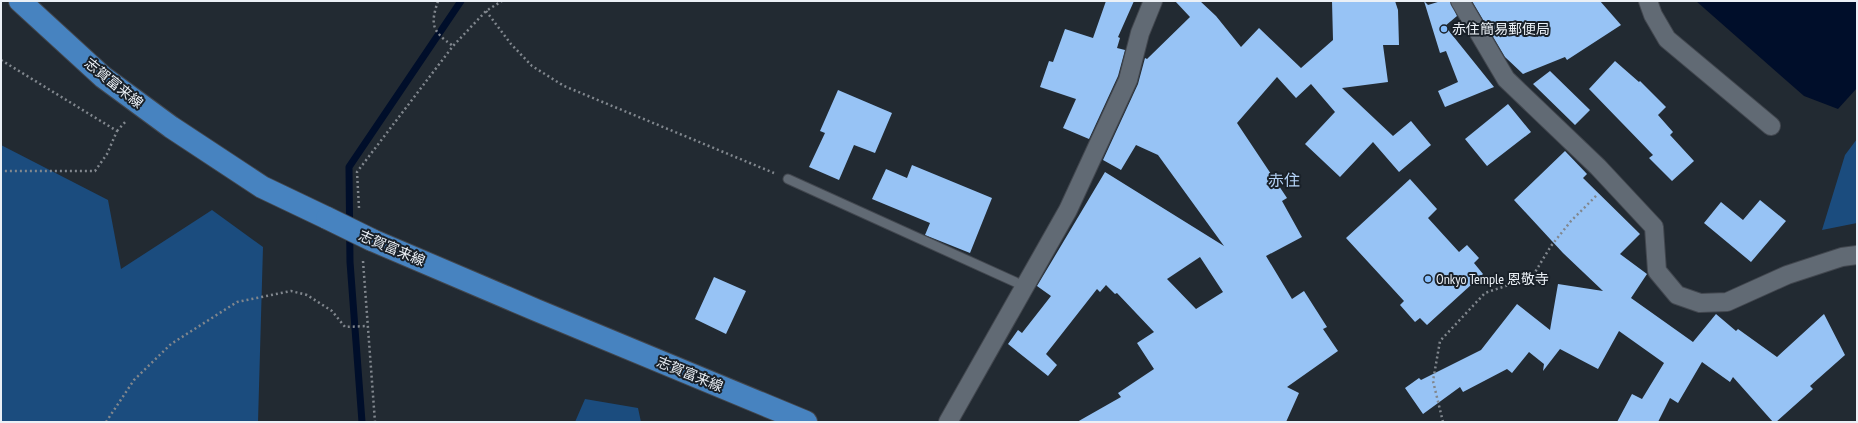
<svg xmlns="http://www.w3.org/2000/svg" width="1858" height="423" viewBox="0 0 1858 423" font-family="'PT Sans Narrow','Noto Sans JP',sans-serif">
	<rect width="100%" height="100%" fill="#222a32"/>
	<!-- green -->
	<path fill="#1b4c7e" d="M 1857,139 L 1857,223 L 1822,230 L 1845,155 Z
		M 1,145 L 108,200 L 121,269 L 212,210 L 263,247 L 258,422 L 1,422 Z
		M 585,399 L 638,408 L 641,422 L 575,422 Z"/>
	<!-- water -->
	<path fill="#000e2a" d="M 1696,1 L 1857,1 L 1857,88 L 1838,109 L 1804,96 Z"/>
	<g fill="none" stroke-linecap="round" stroke-linejoin="round">
		<!-- stream -->
		<path stroke="#000e2a" stroke-width="7" d="M 362,422 L 350,262 L 349,167 L 461,1"/>
	</g>
	<!-- building -->
	<path fill="#97c3f5" fill-rule="evenodd" d="M 1106,1 L 1134,1 L 1118,37 L 1120,38 L 1117,48 L 1125,50 L 1118,76 L 1089,139 L 1063,128 L 1076,99 L 1040,87 L 1049,61 L 1053,62 L 1065,29 L 1093,38 Z
		M 1175,1 L 1200,1 L 1216,16 L 1241,47 L 1259,28 L 1301,68 L 1333,40 L 1332,1 L 1395,1 L 1398,10 L 1399,45 L 1383,45 L 1388,82 L 1342,88 L 1393,136 L 1411,121 L 1431,145 L 1399,172 L 1373,142 L 1340,177 L 1305,144 L 1335,112 L 1311,84 L 1296,98 L 1277,77 L 1237,123 L 1287,198 L 1282,201 L 1302,237 L 1266,256 L 1292,299 L 1304,291 L 1327,327 L 1323,329 L 1338,351 L 1287,387 L 1299,393 L 1286,422 L 1077,422 L 1121,397 L 1118,393 L 1154,369 L 1137,343 L 1154,332 L 1117,293 L 1115,294 L 1106,285 L 1100,292 L 1097,289 L 1046,354 L 1057,365 L 1048,376 L 1008,344 L 1018,330 L 1022,333 L 1051,296 L 1037,286 L 1105,172 L 1224,246 L 1158,155 L 1136,145 L 1121,170 L 1103,160 L 1138,84 L 1145,58 L 1147,59 L 1190,17 ZM 1200,257 L 1223,292 L 1196,309 L 1167,279 Z
		M 1424,1 L 1428,5 L 1441,1 L 1450,1 L 1457,16 L 1445,26 L 1494,87 L 1445,107 L 1438,91 L 1458,82 L 1446,51 L 1440,53 Z
		M 1472,1 L 1600,1 L 1621,25 L 1567,60 L 1565,57 L 1523,74 L 1505,57 Z
		M 1615,61 L 1639,82 L 1640,81 L 1666,107 L 1658,115 L 1673,132 L 1670,135 L 1694,161 L 1672,181 L 1649,158 L 1653,155 L 1589,89 Z
		M 1550,71 L 1590,110 L 1575,125 L 1533,84 Z
		M 838,90 L 892,113 L 875,153 L 854,145 L 839,180 L 809,167 L 825,133 L 820,131 Z
		M 1508,104 L 1531,132 L 1487,166 L 1465,139 Z
		M 1565,151 L 1587,174 L 1583,178 L 1640,234 L 1620,254 L 1647,274 L 1631,298 L 1693,342 L 1716,314 L 1736,331 L 1738,329 L 1777,357 L 1824,314 L 1845,355 L 1810,386 L 1813,389 L 1776,422 L 1773,422 L 1733,377 L 1730,382 L 1702,362 L 1678,403 L 1670,398 L 1658,422 L 1617,422 L 1632,394 L 1642,399 L 1664,363 L 1619,331 L 1598,369 L 1560,349 L 1543,371 L 1544,364 L 1529,352 L 1512,373 L 1507,369 L 1463,392 L 1460,387 L 1423,414 L 1405,388 L 1419,378 L 1421,380 L 1481,350 L 1517,304 L 1550,330 L 1558,284 L 1603,291 L 1563,253 L 1514,200 Z
		M 912,165 L 992,198 L 970,253 L 925,235 L 930,223 L 872,199 L 886,169 L 907,178 Z
		M 1410,179 L 1437,209 L 1428,218 L 1459,252 L 1467,245 L 1479,258 L 1474,263 L 1483,274 L 1427,325 L 1420,318 L 1415,322 L 1400,305 L 1404,301 L 1346,238 Z
		M 1760,200 L 1786,221 L 1751,262 L 1704,223 L 1721,202 L 1743,220 Z
		M 714,277 L 746,291 L 726,334 L 695,319 Z"/>
	<g fill="none" stroke-linecap="round" stroke-linejoin="round">
		<defs>
			<path id="lane" d="M 788,179 L 1024,286"/>
			<path id="street" d="M 1460,1 L 1506,79 L 1598,167 L 1654,227 L 1657,271 L 1677,295 L 1700,303 L 1727,302 L 1787,275 L 1842,257 L 1857,255
				M 1648,1 L 1653,15 L 1667,39 L 1771,126
				M 948,422 L 1068,210 L 1128,80 L 1140,33 L 1153,1"/>
			<path id="primary" d="M 20,1 L 103,77 L 171,127 L 262,187 L 327,218
				M 372,240 L 536,310 L 806,422"/>
		</defs>
		<!-- lane casing -->
		<use href="#lane" stroke="#42474f" stroke-width="11"/>
		<!-- street casing -->
		<use href="#street" stroke="#42474f" stroke-width="20"/>
		<!-- primary casing -->
		<use href="#primary" stroke="#42474f" stroke-width="24"/>
		<!-- path -->
		<path stroke="#81878e" stroke-width="2.5" stroke-dasharray="2 3" stroke-linecap="butt" d="M 438,1 C 430,25 432,31 453,46
			M 486,11 L 511,44 L 532,66 L 564,86 L 774,173
			M 1,60 L 117,131 L 107,154 L 95,171 L 1,171
			M 117,131 L 126,121
			M 359,208 L 357,172 L 453,46 L 486,11 L 502,1
			M 363,261 L 375,422
			M 106,422 L 134,380 L 171,344 L 237,302 L 291,291 L 307,295 L 332,311 L 345,327 L 366,326
			M 1443,422 L 1433,381 L 1440,341 L 1485,293 L 1532,277 L 1551,246 L 1571,221 L 1597,195"/>
		<!-- lane -->
		<use href="#lane" stroke="#616a74" stroke-width="9"/>
		<!-- street -->
		<use href="#street" stroke="#616a74" stroke-width="18"/>
		<!-- primary -->
		<use href="#primary" stroke="#4783c0" stroke-width="22"/>
		<defs>
			<path id="primary-bridge" d="M 327,218 L 372,240"/>
		</defs>
		<!-- primary-bridge casing -->
		<use href="#primary-bridge" stroke="#42474f" stroke-width="24" stroke-linecap="butt"/>
		<!-- primary-bridge -->
		<use href="#primary-bridge" stroke="#4783c0" stroke-width="22"/>
	</g>
	<!-- markers -->
	<g fill="#84bcfb" stroke="#192028" stroke-width="1.5">
		<circle cx="1444" cy="29" r="4"/>
		<circle cx="1428" cy="279" r="4"/>
	</g>
	<g text-anchor="middle" dominant-baseline="central" stroke-width="4" stroke-linejoin="round" paint-order="stroke">
		<!-- poi labels -->
		<g font-size="14" fill="#ebf0f6" stroke="#192028" text-anchor="start">
			<text x="1452" y="29">赤住簡易郵便局</text>
			<text x="1436" y="279">Onkyo Temple 恩敬寺</text>
		</g>
		<!-- street labels -->
		<g font-size="14" fill="#ebf0f6" stroke="#192028">
			<text transform="translate(114 83) rotate(39)">志賀富来線</text>
			<text transform="translate(392 248) rotate(23)">志賀富来線</text>
			<text transform="translate(690 374) rotate(22)">志賀富来線</text>
		</g>
		<!-- quarter labels -->
		<g font-size="16" fill="#b5d3f7" stroke="#192028">
			<text x="1284" y="180">赤住</text>
		</g>
	</g>
	<!-- border -->
	<rect width="1858" height="423" fill="none" stroke="#ebf0f6" stroke-width="4"/>
</svg>
